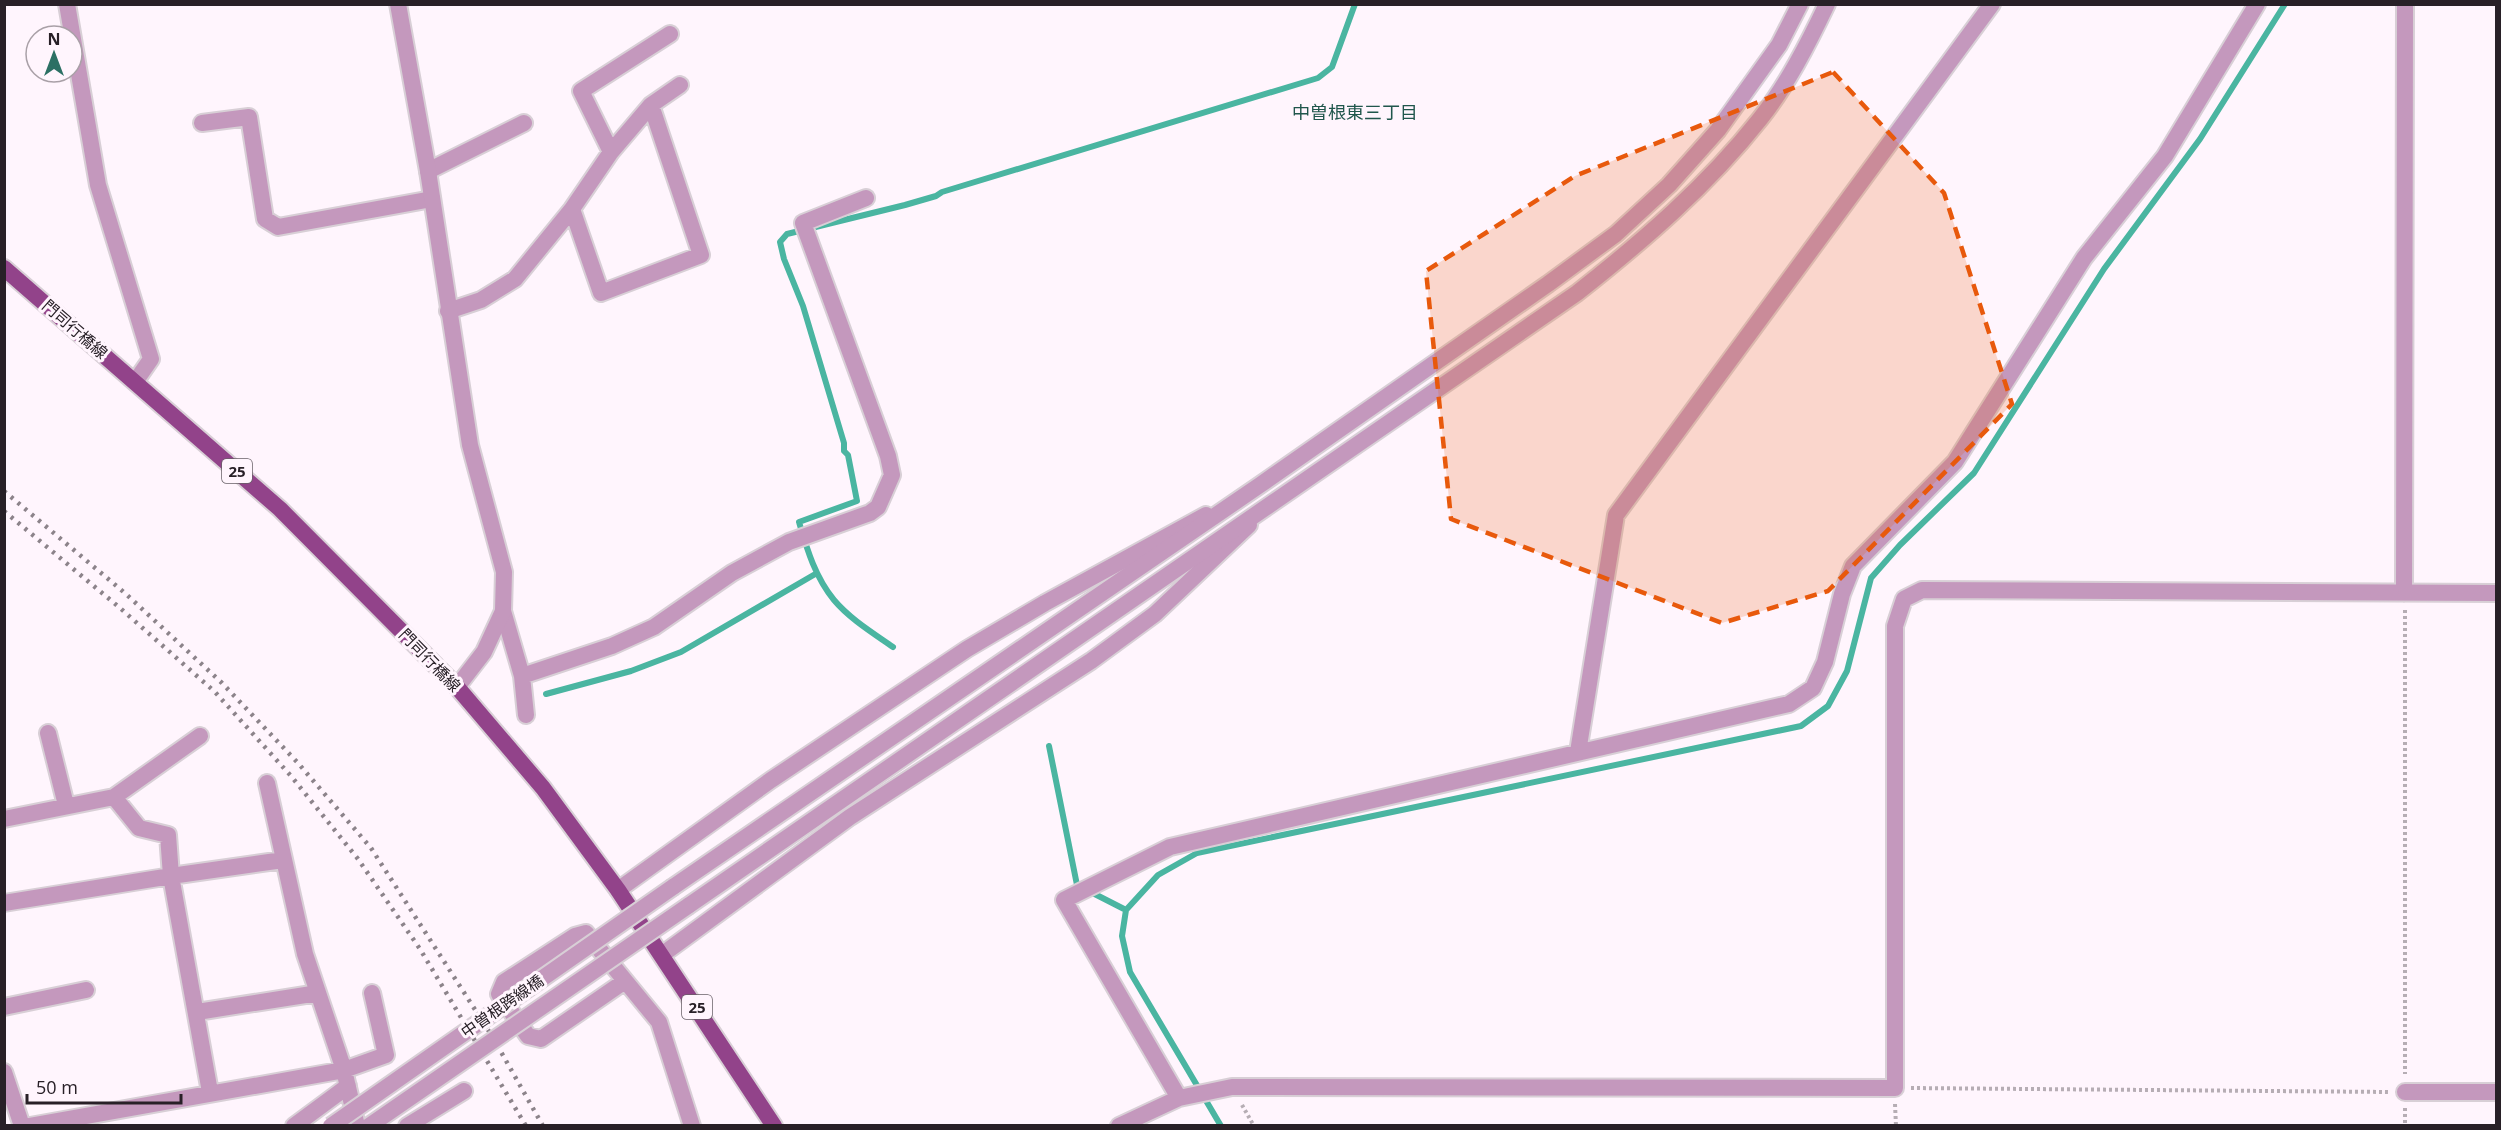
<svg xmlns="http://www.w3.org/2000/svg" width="2501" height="1130" viewBox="0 0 2501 1130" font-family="'Open Sans','Noto Sans JP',sans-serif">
	<rect width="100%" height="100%" fill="#fff5fd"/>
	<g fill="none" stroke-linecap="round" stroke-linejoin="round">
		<!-- stream -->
		<path stroke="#4ab5a1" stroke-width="6" d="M 893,647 C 873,633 850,619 834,600 C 815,577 807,549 799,522 L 857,501 L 848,455 L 844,451 L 844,443 L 803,306 L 784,259 L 780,242 L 787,234 L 905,205 L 936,196 L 942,192 L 1318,78 L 1332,67 L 1355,4
			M 546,694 L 631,671 L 681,652 L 817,573
			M 1049,746 L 1077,885 L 1126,910
			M 1221,1126 L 1130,972 L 1122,936 L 1126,910 L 1158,875 L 1197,853 L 1801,726 L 1828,706 L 1847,671 L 1871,578 L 1900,545 L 1974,473 L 2104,269 L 2200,139 L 2285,4"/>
		<defs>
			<path id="minor" d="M 67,4 L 98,185 L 151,359 L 135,382
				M 202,123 L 249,117 L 265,219 L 278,227 L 432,199
				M 611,152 L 581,91 L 670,34
				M 428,171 L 524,123
				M 572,209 L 601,293 L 701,255 L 651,105
				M 448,311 L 481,300 L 515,279 L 572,209 L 611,152 L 651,105 L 680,85
				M 2404,593 L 2405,4
				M 503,611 L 522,676
				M 526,715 L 522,676 L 612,646 L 654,627 L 732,573 L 789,542 L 870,513 L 878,507 L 892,475 L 888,456 L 803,223 L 866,198
				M 48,733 L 66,805
				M 1578,752 L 1616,515 L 1992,4
				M 267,783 L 305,954 L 344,1070 L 386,1055 L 372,993
				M 114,797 L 200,736
				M 4,819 L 114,797 L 139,828 L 168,835 L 171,876 L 283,860
				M 618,890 L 771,780 L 967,649 L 1045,603 L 1206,515
				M 4,903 L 171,876 L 210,1092
				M 663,954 L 850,817 L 1091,661 L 1155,614 L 1249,525
				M 625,981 L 541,1039 L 528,1036 L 499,994 L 504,982 L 575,936 L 586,933 L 659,1022 L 692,1126
				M 4,1007 L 86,990
				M 197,1012 L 318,993
				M 4,1072 L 22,1126
				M 2405,1092 L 2496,1092
				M 1179,1098 L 1064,900 L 1170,847 L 1789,704 L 1813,688 L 1825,662 L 1842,594 L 1853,566 L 1955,462 L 2084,258 L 2165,156 L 2257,4
				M 30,1126 L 344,1070 L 357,1126
				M 294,1126 L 348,1086
				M 407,1126 L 464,1091
				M 1119,1126 L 1179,1098 L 1232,1087 L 1895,1088 L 1895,626 L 1904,599 L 1922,590 L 2496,593"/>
			<path id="tertiary" d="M 398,4 L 428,171 L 470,445 L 504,572 L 503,611 L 484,652 L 457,687
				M 673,887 L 1260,485 L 1548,284 L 1616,234 L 1669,185 L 1718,130 L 1779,45 L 1800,4
				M 688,906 L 1577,293 C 1643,241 1707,186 1760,119 C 1787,85 1808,44 1827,4"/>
			<path id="primary" d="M 4,268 L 280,509 L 457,687 L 543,788 L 618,890 L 774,1126"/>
		</defs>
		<!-- minor casing -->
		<use href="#minor" stroke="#d8cfd6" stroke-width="20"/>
		<!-- tertiary casing -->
		<use href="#tertiary" stroke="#d8cfd6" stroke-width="20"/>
		<!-- primary casing -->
		<use href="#primary" stroke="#d8cfd6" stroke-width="20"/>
		<!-- path -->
		<path stroke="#b6adb4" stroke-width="4" stroke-dasharray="3 3" stroke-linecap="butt" d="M 2405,610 L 2405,1074
			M 1911,1088 L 2389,1092
			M 1895,1104 L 1896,1126
			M 1242,1105 L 1254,1126
			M 2405,1108 L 2405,1126"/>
		<!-- minor -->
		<use href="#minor" stroke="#c498bd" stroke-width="16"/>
		<!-- tertiary -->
		<use href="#tertiary" stroke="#c498bd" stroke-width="16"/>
		<!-- primary -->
		<use href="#primary" stroke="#92438a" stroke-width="16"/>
		<!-- rail -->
		<path stroke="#8c838a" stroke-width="4.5" stroke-dasharray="3 6" stroke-linecap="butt" d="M 4,491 L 126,594 L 222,683 L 298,763 L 371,848 L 492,1036 L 543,1126
			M 4,511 L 120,608 L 215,692 L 291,776 L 358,859 L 420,949 L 526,1126"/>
		<defs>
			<path id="tertiary-bridge" d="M 331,1126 L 673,887
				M 369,1126 L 688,906"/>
		</defs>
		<!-- tertiary-bridge casing -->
		<use href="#tertiary-bridge" stroke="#d8cfd6" stroke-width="20" stroke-linecap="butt"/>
		<!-- tertiary-bridge -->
		<use href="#tertiary-bridge" stroke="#c498bd" stroke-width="16"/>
	</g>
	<!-- marked area -->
	<path fill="#e8590c" fill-opacity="0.2" stroke="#e8590c" stroke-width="4.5" stroke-dasharray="12 8" stroke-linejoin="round" d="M 1833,72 L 1944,193 L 2012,404 L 1828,591 L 1722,623 L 1451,519 L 1426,271 L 1575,176 Z"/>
	<g text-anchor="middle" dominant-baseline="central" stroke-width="6" stroke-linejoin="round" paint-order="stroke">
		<!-- shield labels -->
		<g fill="#fff5fd" stroke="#686067" stroke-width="1.5">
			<rect x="222" y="459" width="30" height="24" rx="4.5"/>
			<rect x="682" y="995" width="30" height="24" rx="4.5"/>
		</g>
		<g font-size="15" font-weight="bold" fill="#282027">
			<text x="237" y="471">25</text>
			<text x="697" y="1007">25</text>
		</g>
		<!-- street labels -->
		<g font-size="16" fill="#282027" stroke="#fff5fd">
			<text transform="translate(75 329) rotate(41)">門司行橋線</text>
			<text transform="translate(430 660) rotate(46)">門司行橋線</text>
			<text transform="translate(502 1006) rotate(-35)">中曽根跨線橋</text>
		</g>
		<!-- neighbourhood labels -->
		<g font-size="18" fill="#20564c" stroke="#fff5fd">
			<text x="1355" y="112">中曽根東三丁目</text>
		</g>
	</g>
	<!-- border -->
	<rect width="2501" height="1130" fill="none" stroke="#282027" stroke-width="12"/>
	<!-- north arrow -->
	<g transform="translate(54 54)"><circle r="28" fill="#fff5fd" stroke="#a9a0a7" stroke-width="1.5"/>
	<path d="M0-4.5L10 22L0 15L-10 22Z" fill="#2c7064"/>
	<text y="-9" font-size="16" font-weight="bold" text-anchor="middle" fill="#282027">N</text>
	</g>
	<!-- scale -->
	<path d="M27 1094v9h154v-9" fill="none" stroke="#282027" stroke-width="3"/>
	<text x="36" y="1094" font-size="18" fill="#282027" stroke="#fff5fd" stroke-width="4.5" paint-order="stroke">50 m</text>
</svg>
